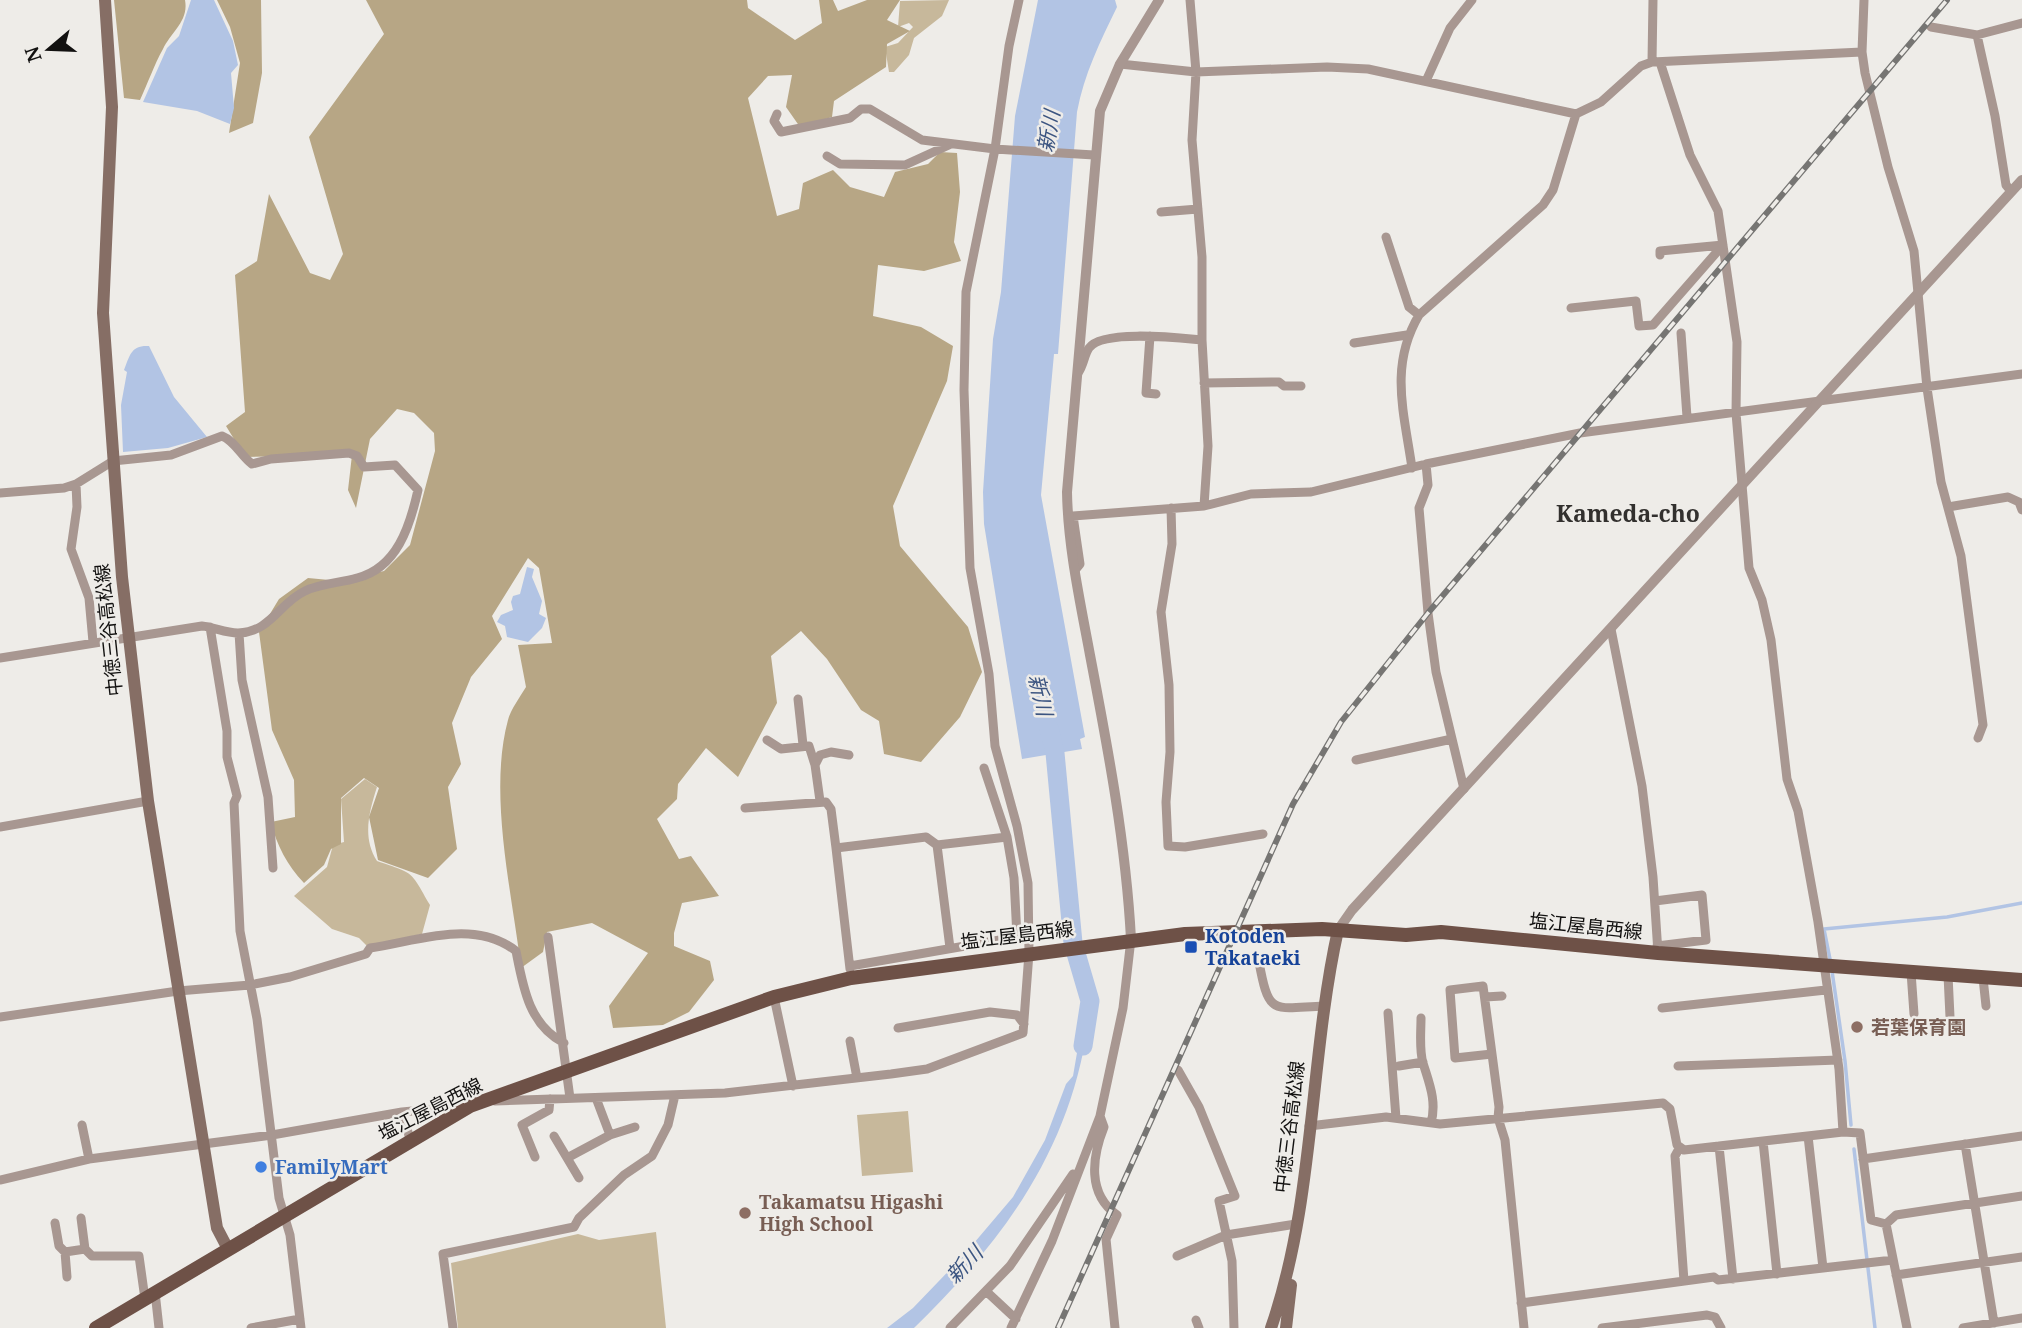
<svg xmlns="http://www.w3.org/2000/svg" width="2022" height="1328" viewBox="0 0 2022 1328" font-family="'Noto Serif','Noto Sans JP',serif">
	<rect width="100%" height="100%" fill="#eeece8"/>
	<!-- green -->
	<path fill="#c7b89b" d="M 949,0 L 942,16 L 914,38 L 909,55 L 894,72 L 889,72 L 885,47 L 898,43 L 913,27 L 909,23 L 898,27 L 900,1 Z
		M 365,779 L 377,787 C 369,812 362,838 377,861 C 415,874 410,870 430,905 L 422,934 L 367,946 L 359,938 L 332,929 L 294,896 L 327,867 L 333,845 L 344,842 L 341,799 Z
		M 908,1111 L 913,1172 L 862,1176 L 857,1115 Z
		M 656,1232 L 666,1328 L 458,1328 L 451,1263 L 578,1234 L 599,1240 Z"/>
	<!-- forest -->
	<path fill="#b7a685" d="M 114,0 L 185,0 C 189,21 171,32 163,49 C 154,65 148,83 140,100 L 124,98 Z
		M 217,0 L 261,0 L 262,73 L 253,123 L 229,133 L 240,63 L 230,27 Z
		M 366,0 L 747,0 L 748,8 L 795,40 L 822,23 L 819,0 L 833,0 L 838,11 L 867,0 L 900,0 L 887,20 L 910,31 L 887,44 L 886,67 L 834,101 L 832,117 L 800,127 L 786,107 L 792,75 L 768,76 L 748,98 L 777,216 L 799,209 L 803,183 L 833,170 L 850,187 L 884,197 L 895,172 L 928,164 L 940,152 L 957,153 L 960,192 L 954,242 L 961,261 L 924,271 L 878,265 L 873,316 L 921,327 L 953,346 L 947,381 L 893,506 L 900,546 L 968,627 L 982,672 L 960,717 L 921,762 L 884,754 L 879,721 L 861,710 L 827,659 L 801,631 L 771,656 L 777,703 L 738,777 L 706,748 L 678,784 L 677,799 L 657,819 L 679,859 L 691,856 L 719,896 L 682,903 L 674,933 L 674,946 L 710,961 L 714,980 L 689,1012 L 663,1025 L 613,1028 L 609,1006 L 648,953 L 592,923 L 547,932 L 543,952 L 521,968 C 512,892 488,794 508,720 C 511,709 520,697 526,687 L 518,645 L 552,643 L 539,568 L 528,558 L 492,616 L 502,639 L 471,677 L 452,723 L 461,764 L 448,787 L 457,849 L 428,878 L 378,860 L 369,817 L 379,788 L 364,778 L 341,798 L 341,844 L 331,849 L 324,865 L 304,883 C 287,865 277,846 271,822 L 295,817 L 294,780 L 272,730 L 259,632 L 279,599 L 308,578 L 340,581 L 384,571 L 410,545 L 435,451 L 434,433 L 414,413 L 397,409 L 370,439 L 356,508 L 348,490 L 352,455 L 245,457 L 226,426 L 245,412 L 235,275 L 257,261 L 269,194 L 310,273 L 330,280 L 343,254 L 309,137 L 384,34 Z"/>
	<!-- water -->
	<path fill="#b2c4e4" d="M 191,0 L 214,0 L 233,41 L 238,65 L 231,73 L 234,108 L 230,124 L 197,111 L 143,102 L 167,48 L 179,36 Z
		M 1038,0 L 1115,0 L 1117,7 C 1100,42 1084,74 1077,112 L 1058,354 L 1054,354 L 1041,495 L 1085,737 L 1080,739 L 1082,749 L 1022,759 L 984,524 L 983,492 L 993,339 L 1001,292 L 1015,116 Z
		M 149,346 L 174,397 L 207,437 L 168,448 L 123,452 L 121,405 L 127,372 L 124,370 C 130,355 131,345 149,346 Z
		M 527,567 L 534,569 L 532,577 L 542,601 L 539,614 L 546,618 L 542,628 L 528,642 L 507,637 L 505,626 L 497,622 L 501,615 L 513,610 L 511,602 L 513,596 L 520,594 Z
		M 1083,1018 L 1088,1024 C 1070,1151 1003,1241 914,1328 L 887,1328 L 913,1308 L 963,1256 L 1013,1197 L 1045,1140 L 1066,1084 L 1073,1076 Z"/>
	<g fill="none" stroke-linecap="round" stroke-linejoin="round">
		<!-- stream -->
		<path stroke="#b2c4e4" stroke-width="3.5" d="M 1831,964 L 1824,929 L 1947,917 L 2022,903
			M 1832,971 L 1845,1061 L 1851,1125
			M 1854,1149 L 1875,1328"/>
		<!-- river -->
		<path stroke="#b2c4e4" stroke-width="19" d="M 1049,728 L 1055,753 L 1073,943 L 1090,1001 L 1083,1046"/>
		<!-- minor -->
		<path stroke="#a89791" stroke-width="9" d="M 1190,0 L 1196,72 L 1192,140 L 1202,257 L 1202,340 L 1208,446 L 1204,506
			M 1864,0 L 1862,52 L 1865,73 L 1888,167 L 1914,251 L 1927,388 L 1941,482 L 1961,556 L 1983,725 L 1978,738
			M 1931,27 L 1977,35 L 2022,23
			M 1977,35 L 1995,116 L 2006,185 L 2011,191
			M 1652,62 L 1653,0
			M 1120,64 L 1196,72 L 1327,67 L 1368,69 L 1576,114
			M 1426,81 L 1450,28 L 1472,0
			M 777,114 L 774,121 L 781,132 L 850,118 L 861,109 L 870,109 L 922,140 L 995,149 L 1094,155
			M 827,156 L 840,164 L 905,165 L 951,144
			M 1161,212 L 1198,209
			M 1386,237 L 1409,307 L 1419,315
			M 1660,255 L 1660,251 L 1723,245
			M 1571,308 L 1636,301 L 1639,326 L 1653,325 L 1723,245
			M 1681,333 L 1687,417
			M 1150,336 L 1146,393 L 1156,394
			M 1354,343 L 1407,335
			M 1078,373 C 1084,365 1084,355 1089,348 C 1102,329 1180,338 1202,340
			M 1204,383 L 1279,382 L 1284,386 L 1301,386
			M 1426,464 L 1428,485 L 1419,508 L 1428,613 L 1436,672 L 1464,789
			M 1412,468 C 1404,412 1389,366 1419,315 L 1543,205 L 1553,190 L 1576,114 L 1601,102 L 1641,66 L 1652,62 L 1862,52
			M 76,484 L 77,507 L 71,549 L 89,598 L 93,642
			M 0,493 L 64,488 L 76,484 L 113,461 L 171,455 L 222,436 C 235,441 241,456 252,464 L 271,459 L 349,453 L 357,456 L 364,467 L 395,465 L 418,490 C 410,526 397,568 357,578 C 341,583 321,583 305,591 C 279,603 271,632 238,633 C 225,633 214,627 202,626 L 0,658
			M 1948,507 L 2008,497 L 2019,502 L 2022,510
			M 1171,508 L 1172,544 L 1161,612 L 1169,685 L 1170,752 L 1166,802 L 1168,846 L 1185,847 L 1263,834
			M 1075,570 L 1080,564 L 1073,516 L 1204,506 L 1251,494 L 1311,492 L 1426,464 L 1580,433 L 2022,374
			M 210,627 L 227,731 L 227,757 L 237,796 L 234,803 L 240,931 L 257,1019 L 279,1198 L 290,1235 L 301,1328
			M 1611,629 L 1642,786 L 1653,877 L 1658,953
			M 239,633 L 242,680 L 268,797 L 273,868
			M 798,699 L 803,745
			M 767,740 L 781,749 L 809,746 L 815,765
			M 1356,760 L 1452,739
			M 820,801 L 815,765 L 820,755 L 831,752 L 849,755
			M 745,808 L 826,802 L 831,809 L 836,848
			M 0,827 L 148,801
			M 937,845 L 950,948
			M 1655,901 L 1702,895 L 1706,940 L 1657,946
			M 548,937 L 570,1098
			M 1259,962 C 1269,1017 1273,1008 1324,1006
			M 850,966 L 1017,937 L 1014,878 L 1007,837 L 984,768
			M 850,969 L 836,848 L 926,837 L 937,845 L 1007,837
			M 1911,972 L 1914,1014
			M 1948,975 L 1950,1017
			M 1983,978 L 1986,1006
			M 774,997 L 793,1086
			M 1485,997 L 1502,996
			M 1662,1008 L 1826,990
			M 1388,1013 L 1396,1118
			M 0,1017 L 178,991 L 250,985 L 290,977 L 366,954 L 370,948 C 418,941 474,918 516,951 C 523,987 529,1025 564,1043
			M 1421,1018 C 1421,1032 1419,1050 1423,1063 C 1429,1083 1437,1101 1431,1123
			M 898,1028 L 990,1012 L 1017,1015 L 1024,1024
			M 850,1041 L 857,1078
			M 1492,1054 L 1455,1058 L 1450,990 L 1483,986 L 1499,1107 L 1498,1118 L 1505,1140 L 1524,1328
			M 1399,1066 L 1423,1062
			M 1678,1066 L 1838,1060
			M 1178,1070 L 1199,1107 L 1235,1196 L 1219,1201 L 1232,1261 L 1234,1328
			M 596,1098 L 610,1135
			M 495,1101 L 725,1093 L 891,1074 L 927,1069 L 1023,1033 L 1029,953 L 1028,883 L 1017,826 L 995,746 L 989,674 L 970,568 L 964,390 L 966,292 L 995,149 L 1009,46 L 1019,0
			M 402,1112 L 410,1139
			M 1100,1116 L 1104,1127 C 1092,1157 1087,1194 1117,1215 L 1106,1239 L 1115,1328
			M 82,1125 L 89,1159
			M 1309,1126 L 1386,1117 L 1440,1124 L 1663,1103 L 1670,1109 L 1677,1145 L 1684,1150 L 1843,1132 L 1839,1069 L 1818,922 L 1798,811 L 1787,779 L 1771,640 L 1762,600 L 1749,568 L 1736,413 L 1737,342 L 1718,211 L 1690,155 L 1660,62
			M 1843,1132 L 1860,1133 L 1871,1220 L 1886,1224 L 1907,1328
			M 554,1136 L 579,1178
			M 1808,1136 L 1823,1268
			M 1763,1141 L 1777,1274
			M 1965,1144 L 1994,1323
			M 1719,1146 L 1733,1279
			M 1680,1147 L 1675,1156 L 1684,1281
			M 535,1157 L 522,1125 L 549,1110 L 550,1099
			M 567,1158 L 610,1135 L 635,1127
			M 1863,1159 L 2022,1136
			M 0,1180 L 89,1159 L 272,1135 L 402,1112 L 465,1106
			M 81,1218 L 85,1249
			M 55,1223 L 59,1246 L 65,1252 L 85,1249 L 92,1256 L 139,1256 L 145,1299
			M 1886,1224 L 1896,1215 L 2022,1196
			M 65,1252 L 67,1277
			M 1177,1256 L 1226,1235 L 1296,1224
			M 1896,1275 L 2022,1257
			M 155,1292 L 159,1328
			M 987,1292 L 1016,1319
			M 1521,1303 L 1714,1277 L 1718,1280 L 1893,1260
			M 1196,1320 L 1199,1328
			M 251,1328 L 300,1319
			M 453,1328 L 443,1254 L 574,1227 L 579,1218 L 624,1175 L 652,1156 L 668,1125 L 675,1095
			M 950,1328 L 1010,1266 L 1073,1174
			M 1011,1328 L 1052,1241 L 1100,1116 L 1123,1008 L 1131,939
			M 1602,1328 L 1707,1315 L 1715,1317 L 1721,1328
			M 1963,1328 L 2022,1318"/>
		<!-- tertiary -->
		<path stroke="#a89791" stroke-width="10" d="M 1338,930 L 1352,910 L 2022,180
			M 1131,939 C 1126,844 1108,749 1090,655 C 1080,601 1068,547 1067,492 L 1100,111 L 1120,64 L 1159,0"/>
		<!-- secondary -->
		<path stroke="#866e65" stroke-width="12" d="M 105,0 L 112,107 L 103,313 L 122,577 L 148,801 L 217,1228 L 228,1249
			M 1271,1328 C 1315,1201 1309,1061 1338,930
			M 1286,1328 L 1291,1285"/>
		<!-- primary -->
		<path stroke="#6e5147" stroke-width="14" d="M 96,1328 L 470,1106 L 774,997 L 851,978 L 1185,934 L 1322,929 L 1406,935 L 1441,932 L 1658,953 L 2022,980"/>
		<defs>
			<path id="rail" d="M 1058,1328 L 1293,804 L 1341,722 L 1428,613 L 1947,0"/>
		</defs>
		<!-- rail casing -->
		<use href="#rail" stroke="#767573" stroke-width="6"/>
		<!-- rail -->
		<use href="#rail" stroke="#eeece8" stroke-width="3.5" stroke-dasharray="10" stroke-linecap="butt"/>
	</g>
	<!-- markers -->
	<rect fill="#1a4fb4" stroke="#eeece8" stroke-width="2.5" x="1184" y="940" width="14" height="14" rx="3.5"/>
	<g fill="#8d6e63" stroke="#eeece8" stroke-width="2.5">
		<circle cx="1857" cy="1027" r="7"/>
		<circle cx="745" cy="1213" r="7"/>
	</g>
	<circle fill="#3f7fe0" stroke="#eeece8" stroke-width="2.5" cx="261" cy="1167" r="7"/>
	<g text-anchor="middle" dominant-baseline="central" stroke-width="5" stroke-linejoin="round" paint-order="stroke">
		<!-- street labels -->
		<g font-size="19" fill="#121110" stroke="#eeece8">
			<text transform="translate(108 630) rotate(-96)">中徳三谷高松線</text>
			<text transform="translate(1586 926) rotate(6)">塩江屋島西線</text>
			<text transform="translate(1017 935) rotate(-7)">塩江屋島西線</text>
			<text transform="translate(430 1109) rotate(-27)">塩江屋島西線</text>
			<text transform="translate(1289 1127) rotate(-83)">中徳三谷高松線</text>
		</g>
		<!-- transit labels -->
		<g font-size="19" font-weight="bold" fill="#164399" stroke="#eeece8" text-anchor="start">
			<text x="1205" y="936">Kotoden<tspan x="1205" dy="22">Takataeki</tspan></text>
		</g>
		<!-- education labels -->
		<g font-size="19" font-weight="bold" fill="#785e54" stroke="#eeece8" text-anchor="start">
			<text x="1871" y="1027">若葉保育園</text>
			<text x="759" y="1202">Takamatsu Higashi<tspan x="759" dy="22">High School</tspan></text>
		</g>
		<!-- shop labels -->
		<g font-size="19" font-weight="bold" fill="#366cbe" stroke="#eeece8" text-anchor="start">
			<text x="275" y="1167">FamilyMart</text>
		</g>
		<!-- water labels -->
		<g font-size="21" font-style="italic" fill="#3c5581" stroke="#eeece8">
			<text transform="translate(1048 131) rotate(-80)">新川</text>
			<text transform="translate(1041 695) rotate(77)">新川</text>
			<text transform="translate(964 1264) rotate(-47)">新川</text>
		</g>
		<!-- quarter labels -->
		<g font-size="23" font-weight="bold" fill="#32302e" stroke="#eeece8">
			<text x="1628" y="513">Kameda-cho</text>
		</g>
	</g>
	<!-- north arrow -->
	<g transform="translate(49 49) rotate(251)" stroke="#eeece8" stroke-width="5" paint-order="stroke">
	<path d="M0-5L12 26L0 18L-12 26Z" fill="#121110"/>
	<text y="-10" font-size="19" font-weight="bold" text-anchor="middle" fill="#121110">N</text>
	</g>
</svg>
